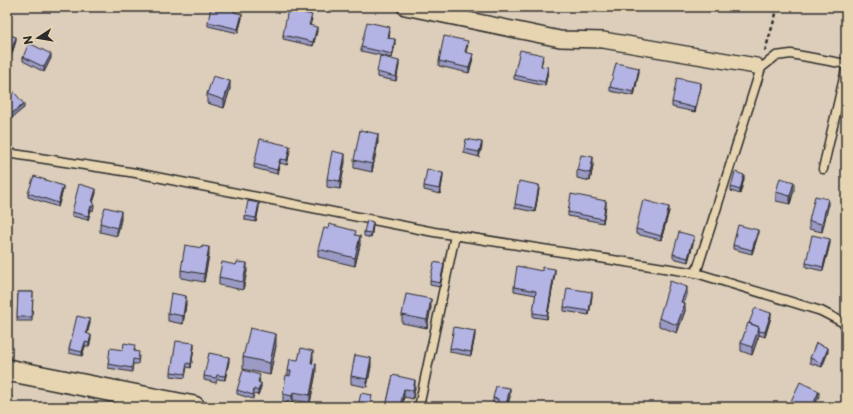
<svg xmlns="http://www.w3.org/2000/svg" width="853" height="414" viewBox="0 0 853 414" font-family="'Playpen Sans',sans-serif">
	<rect width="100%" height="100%" fill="#ddcebc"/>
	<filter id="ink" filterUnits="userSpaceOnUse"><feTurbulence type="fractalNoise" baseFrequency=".025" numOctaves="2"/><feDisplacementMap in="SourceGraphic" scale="8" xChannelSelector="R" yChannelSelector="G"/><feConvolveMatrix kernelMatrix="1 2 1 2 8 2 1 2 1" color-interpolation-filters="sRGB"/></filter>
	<g filter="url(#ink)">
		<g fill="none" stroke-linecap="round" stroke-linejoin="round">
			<defs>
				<path id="lane" d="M 7,153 L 136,173 L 434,232 L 696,273 L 821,311 L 846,324
					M 823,169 L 846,69
					M 696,273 L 761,68 L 776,56 L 791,54 L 846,64
					M 419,407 L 455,235
					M 844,407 L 846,404"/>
				<path id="street" d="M 405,7 L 560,39 L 603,40 L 756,66"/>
				<path id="secondary" d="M 7,370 L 194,407"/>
			</defs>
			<!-- lane casing -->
			<use href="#lane" stroke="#2b2b2b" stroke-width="11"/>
			<!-- street casing -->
			<use href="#street" stroke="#2b2b2b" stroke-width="18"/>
			<!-- secondary casing -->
			<use href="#secondary" stroke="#2b2b2b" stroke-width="24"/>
			<!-- path -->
			<path stroke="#2b2b2b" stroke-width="2.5" stroke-dasharray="4 3" stroke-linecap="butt" d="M 765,51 L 778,7"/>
			<!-- lane -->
			<use href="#lane" stroke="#e7d5b2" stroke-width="8"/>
			<!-- street -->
			<use href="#street" stroke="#e7d5b2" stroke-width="15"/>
			<!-- secondary -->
			<use href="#secondary" stroke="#e7d5b2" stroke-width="21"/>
		</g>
		<!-- wall -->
		<path fill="#9a9ac4" stroke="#2b2b2b" d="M 242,18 L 238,33 L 208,26 L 208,22 Z
			M 312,19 L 310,26 L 317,31 L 313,46 L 283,39 L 283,35 Z
			M 390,31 L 389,38 L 395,44 L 392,58 L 361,51 L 361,47 Z
			M 7,34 L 16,41 L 10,59 L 7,58 Z
			M 468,45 L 466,52 L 473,58 L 469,73 L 439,66 L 439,61 Z
			M 23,57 L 51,58 L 44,72 L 23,61 Z
			M 543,59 L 541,66 L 548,71 L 545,86 L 514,79 L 514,75 Z
			M 399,65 L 396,81 L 377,77 L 377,72 Z
			M 639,72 L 634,96 L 610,91 L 610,87 Z
			M 701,87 L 695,112 L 672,107 L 672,102 Z
			M 230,89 L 224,108 L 207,103 L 207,94 Z
			M 378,142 L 372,172 L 354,168 L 354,160 Z
			M 482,146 L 479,157 L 464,153 L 464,149 Z
			M 290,150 L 287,165 L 280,163 L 277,174 L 254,168 L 254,164 Z
			M 345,162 L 340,189 L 327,187 L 327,179 Z
			M 593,166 L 590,181 L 577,178 L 577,170 Z
			M 443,177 L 440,194 L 424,190 L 424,186 Z
			M 744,179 L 740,194 L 731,191 L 731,187 Z
			M 539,189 L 535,212 L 515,208 L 515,204 Z
			M 63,190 L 58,207 L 28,197 L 28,193 Z
			M 794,190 L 790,204 L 776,201 L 776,192 Z
			M 96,193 L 93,202 L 94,206 L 93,211 L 91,210 L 88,220 L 72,216 L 72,212 Z
			M 606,205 L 603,223 L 568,216 L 568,212 Z
			M 259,207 L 256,222 L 245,220 L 245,216 Z
			M 828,207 L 822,232 L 809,229 L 809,221 Z
			M 669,211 L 661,240 L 636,234 L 636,229 Z
			M 121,219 L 117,236 L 100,232 L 100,223 Z
			M 373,226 L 371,238 L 364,236 L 364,232 Z
			M 758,235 L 752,254 L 733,249 L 733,245 Z
			M 356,236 L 360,245 L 355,266 L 318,257 L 318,249 Z
			M 694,240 L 688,262 L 673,258 L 673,254 Z
			M 830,243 L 823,271 L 806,267 L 806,263 Z
			M 209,255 L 204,282 L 181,278 L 181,270 Z
			M 444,268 L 440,287 L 430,285 L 430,281 Z
			M 247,271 L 243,290 L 219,285 L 219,277 Z
			M 555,273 L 547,319 L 533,317 L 533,313 L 536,295 L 514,291 L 514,287 Z
			M 18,292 L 33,292 L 32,321 L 17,321 Z
			M 687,295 L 684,303 L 685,311 L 677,333 L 659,326 L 659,318 Z
			M 592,296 L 589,315 L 564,311 L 564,307 Z
			M 186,304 L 183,324 L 168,321 L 168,313 Z
			M 431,307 L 427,328 L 402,323 L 402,315 Z
			M 771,317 L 765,337 L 759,335 L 752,355 L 741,351 L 741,343 L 749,323 Z
			M 90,323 L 87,334 L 91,339 L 89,347 L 85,346 L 82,356 L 69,353 L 69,349 Z
			M 475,335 L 471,356 L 450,352 L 450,348 Z
			M 276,346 L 270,375 L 243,369 L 243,357 Z
			M 194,347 L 191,368 L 187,367 L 185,378 L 171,376 L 171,372 Z
			M 135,349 L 135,351 L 139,356 L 138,364 L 133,364 L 132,372 L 108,368 L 108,364 L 123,350 Z
			M 828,352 L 822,367 L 810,363 L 810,358 Z
			M 313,359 L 312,363 L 316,372 L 310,403 L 293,400 L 292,404 L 283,402 L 283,394 L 288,376 L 288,371 L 298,360 Z
			M 229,361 L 225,380 L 217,379 L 216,383 L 204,380 L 204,376 Z
			M 371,366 L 367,387 L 351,384 L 351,376 Z
			M 393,375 L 415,388 L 413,399 L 404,397 L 402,407 L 386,407 Z
			M 260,379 L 259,383 L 261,387 L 258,395 L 254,394 L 253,399 L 237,394 L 237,390 Z
			M 819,396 L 814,407 L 790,407 L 790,403 Z
			M 510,397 L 507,407 L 493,406 L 493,398 Z"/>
		<!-- shaded-wall -->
		<path fill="#7d7da0" stroke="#2b2b2b" d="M 242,14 L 242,18 L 238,33 L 238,29 Z
			M 317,27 L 317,31 L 313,46 L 313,42 Z
			M 16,37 L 16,41 L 10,59 L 10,55 Z
			M 395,39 L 395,44 L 392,58 L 392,54 Z
			M 51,54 L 51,58 L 44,72 L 44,67 Z
			M 473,54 L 473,58 L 469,73 L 469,68 Z
			M 399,61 L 399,65 L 396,81 L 396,77 Z
			M 548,67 L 548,71 L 545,86 L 545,82 Z
			M 639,68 L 639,72 L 634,96 L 634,92 Z
			M 230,81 L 230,89 L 224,108 L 224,100 Z
			M 701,83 L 701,87 L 695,112 L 695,108 Z
			M 24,104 L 24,108 L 7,122 L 7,117 Z
			M 378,134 L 378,142 L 372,172 L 372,164 Z
			M 482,142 L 482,146 L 479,157 L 479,152 Z
			M 290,146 L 290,150 L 287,165 L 287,160 Z
			M 345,154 L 345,162 L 340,189 L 340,181 Z
			M 593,157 L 593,166 L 590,181 L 590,173 Z
			M 280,159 L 280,163 L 277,174 L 277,170 Z
			M 443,173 L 443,177 L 440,194 L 440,189 Z
			M 744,175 L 744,179 L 740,194 L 740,190 Z
			M 794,182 L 794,190 L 790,204 L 790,196 Z
			M 539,185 L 539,189 L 535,212 L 535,208 Z
			M 63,186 L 63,190 L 58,207 L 58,203 Z
			M 96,189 L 96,193 L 92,206 L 92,202 Z
			M 828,199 L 828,207 L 822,232 L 822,224 Z
			M 606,201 L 606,205 L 603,223 L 603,219 Z
			M 259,203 L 259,207 L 256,222 L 256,218 Z
			M 91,206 L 91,210 L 88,220 L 88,216 Z
			M 669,207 L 669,211 L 661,240 L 661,236 Z
			M 121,211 L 121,219 L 117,236 L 117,228 Z
			M 373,222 L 373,226 L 371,238 L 371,233 Z
			M 758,230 L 758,235 L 752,254 L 752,250 Z
			M 360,236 L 360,245 L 355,266 L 355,258 Z
			M 694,236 L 694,240 L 688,262 L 688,258 Z
			M 830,239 L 830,243 L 823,271 L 823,267 Z
			M 209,247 L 209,255 L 204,282 L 204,274 Z
			M 247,263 L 247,271 L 243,290 L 243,282 Z
			M 444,264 L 444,268 L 440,287 L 440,283 Z
			M 555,269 L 555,273 L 547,319 L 547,315 Z
			M 687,287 L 687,295 L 681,310 L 681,302 Z
			M 592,292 L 592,296 L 589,315 L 589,311 Z
			M 186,296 L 186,304 L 183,324 L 183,316 Z
			M 431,299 L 431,307 L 427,328 L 427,320 Z
			M 685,303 L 685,311 L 677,333 L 677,325 Z
			M 771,313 L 771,317 L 765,337 L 765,332 Z
			M 90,319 L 90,323 L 86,337 L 86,333 Z
			M 759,327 L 759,335 L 752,355 L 752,347 Z
			M 475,331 L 475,335 L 471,356 L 471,352 Z
			M 276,334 L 276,346 L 270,375 L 270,363 Z
			M 91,335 L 91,339 L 89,347 L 89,343 Z
			M 85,342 L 85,346 L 82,356 L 82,352 Z
			M 194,343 L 194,347 L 191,368 L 191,364 Z
			M 828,348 L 828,352 L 822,367 L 822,363 Z
			M 313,351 L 313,359 L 311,371 L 311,363 Z
			M 229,357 L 229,361 L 225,380 L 225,376 Z
			M 371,358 L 371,366 L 367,387 L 367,379 Z
			M 316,364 L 316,372 L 310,403 L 310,395 Z
			M 415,380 L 415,388 L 413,399 L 413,390 Z
			M 261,383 L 261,387 L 258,395 L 258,391 Z
			M 510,388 L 510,397 L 507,407 L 506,407 Z
			M 404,389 L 404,397 L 402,407 L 400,407 Z
			M 819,391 L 819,396 L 814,407 L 812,407 Z
			M 293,392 L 293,400 L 292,404 L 292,396 Z"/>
		<!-- building -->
		<path fill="#b3b3e4" stroke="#2b2b2b" d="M 211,7 L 235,7 L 234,12 L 242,14 L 238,29 L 208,22 Z
			M 288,9 L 312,15 L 309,25 L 317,27 L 313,42 L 283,35 Z
			M 367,22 L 390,27 L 388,38 L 395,39 L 392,54 L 361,47 Z
			M 7,34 L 16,37 L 10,55 L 7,54 Z
			M 444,36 L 468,41 L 465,52 L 473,54 L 469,68 L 439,61 Z
			M 29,43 L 51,54 L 44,67 L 23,57 Z
			M 520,50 L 543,55 L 541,66 L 548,67 L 545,82 L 514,75 Z
			M 380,56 L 399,61 L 396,77 L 377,72 Z
			M 616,63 L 639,68 L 634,92 L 610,87 Z
			M 213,76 L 230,81 L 224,100 L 207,94 Z
			M 677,78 L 701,83 L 695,108 L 672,102 Z
			M 9,86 L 24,104 L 7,117 L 7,88 Z
			M 360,130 L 378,134 L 372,164 L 354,160 Z
			M 260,139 L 290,146 L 287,160 L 280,159 L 277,170 L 254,164 Z
			M 466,139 L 482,142 L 479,152 L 464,149 Z
			M 332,151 L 345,154 L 340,181 L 327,179 Z
			M 581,155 L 593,157 L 590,173 L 577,170 Z
			M 427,169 L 443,173 L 440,189 L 424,186 Z
			M 735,172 L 744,175 L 740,190 L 731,187 Z
			M 34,176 L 63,186 L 58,203 L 28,193 Z
			M 780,178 L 794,182 L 790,196 L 776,192 Z
			M 519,181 L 539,185 L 535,208 L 515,204 Z
			M 79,184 L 96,189 L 92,202 L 94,202 L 93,207 L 91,206 L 88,216 L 72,212 Z
			M 571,194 L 606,201 L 603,219 L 568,212 Z
			M 815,196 L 828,199 L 822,224 L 809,221 Z
			M 643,200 L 669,207 L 661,236 L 636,229 Z
			M 248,201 L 259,203 L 256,218 L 245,216 Z
			M 105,207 L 121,211 L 117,228 L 100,223 Z
			M 367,220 L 373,222 L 371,233 L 364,232 Z
			M 329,224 L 356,231 L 355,235 L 360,236 L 355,258 L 318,249 L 324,228 L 328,229 Z
			M 738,225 L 758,230 L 752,250 L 733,245 Z
			M 679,232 L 694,236 L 688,258 L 673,254 Z
			M 812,235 L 830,239 L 823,267 L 806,263 Z
			M 185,245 L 202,248 L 202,246 L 209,247 L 204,274 L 181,270 Z
			M 222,262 L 236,265 L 237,262 L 247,263 L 243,282 L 219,277 Z
			M 434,262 L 444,264 L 440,283 L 430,281 Z
			M 517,266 L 542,271 L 542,267 L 555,269 L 547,315 L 533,313 L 536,291 L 514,287 Z
			M 670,281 L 687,287 L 681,302 L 685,303 L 677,325 L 659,318 Z
			M 567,288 L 592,292 L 589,311 L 564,307 Z
			M 18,292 L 33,292 L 32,317 L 17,317 Z
			M 171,293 L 186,296 L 183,316 L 168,313 Z
			M 406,294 L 431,299 L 427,320 L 402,315 Z
			M 755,308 L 771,313 L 765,332 L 759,331 L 759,327 L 749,323 Z
			M 77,316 L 90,319 L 86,333 L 91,335 L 89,343 L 85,342 L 82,352 L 69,349 Z
			M 748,323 L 759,327 L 752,347 L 741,343 Z
			M 454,327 L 475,331 L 471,352 L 450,348 Z
			M 250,328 L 276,334 L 270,363 L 243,357 Z
			M 176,341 L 194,343 L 191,364 L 187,363 L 185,374 L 171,372 Z
			M 124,343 L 135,345 L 134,351 L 139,352 L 138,360 L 133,359 L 132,368 L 108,364 L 110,348 L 123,350 Z
			M 816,343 L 828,348 L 822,363 L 810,358 Z
			M 301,348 L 313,351 L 311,363 L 316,364 L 310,395 L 293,392 L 292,396 L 283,394 L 286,375 L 290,376 L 291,371 L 288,371 L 290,359 L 298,360 Z
			M 209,353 L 229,357 L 225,376 L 217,375 L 216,378 L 204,376 Z
			M 355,355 L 371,358 L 367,379 L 351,376 Z
			M 243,370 L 260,375 L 258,382 L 261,383 L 258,391 L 254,389 L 253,395 L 237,390 Z
			M 393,375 L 415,380 L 413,390 L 404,389 L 400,407 L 386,407 Z
			M 800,382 L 819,391 L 812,407 L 798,407 L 790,403 Z
			M 496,386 L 510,388 L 506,405 L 498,403 L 498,399 L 493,398 Z
			M 361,393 L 372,395 L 370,407 L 362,407 L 358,406 Z
			M 7,395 L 12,396 L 10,407 L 7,407 Z
			M 47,402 L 66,406 L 66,407 L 46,407 Z"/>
	</g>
	<!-- margin -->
	<rect width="853" height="414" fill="none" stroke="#e7d5b2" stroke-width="24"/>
	<rect x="12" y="12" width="829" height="390" fill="none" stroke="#2b2b2b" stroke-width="1.5" filter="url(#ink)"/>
	<!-- north arrow -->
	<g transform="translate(38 38) rotate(258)" stroke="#e7d5b2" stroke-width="3" paint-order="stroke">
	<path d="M0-3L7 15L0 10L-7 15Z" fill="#2b2b2b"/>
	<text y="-6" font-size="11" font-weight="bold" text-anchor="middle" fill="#2b2b2b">N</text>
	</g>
</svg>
